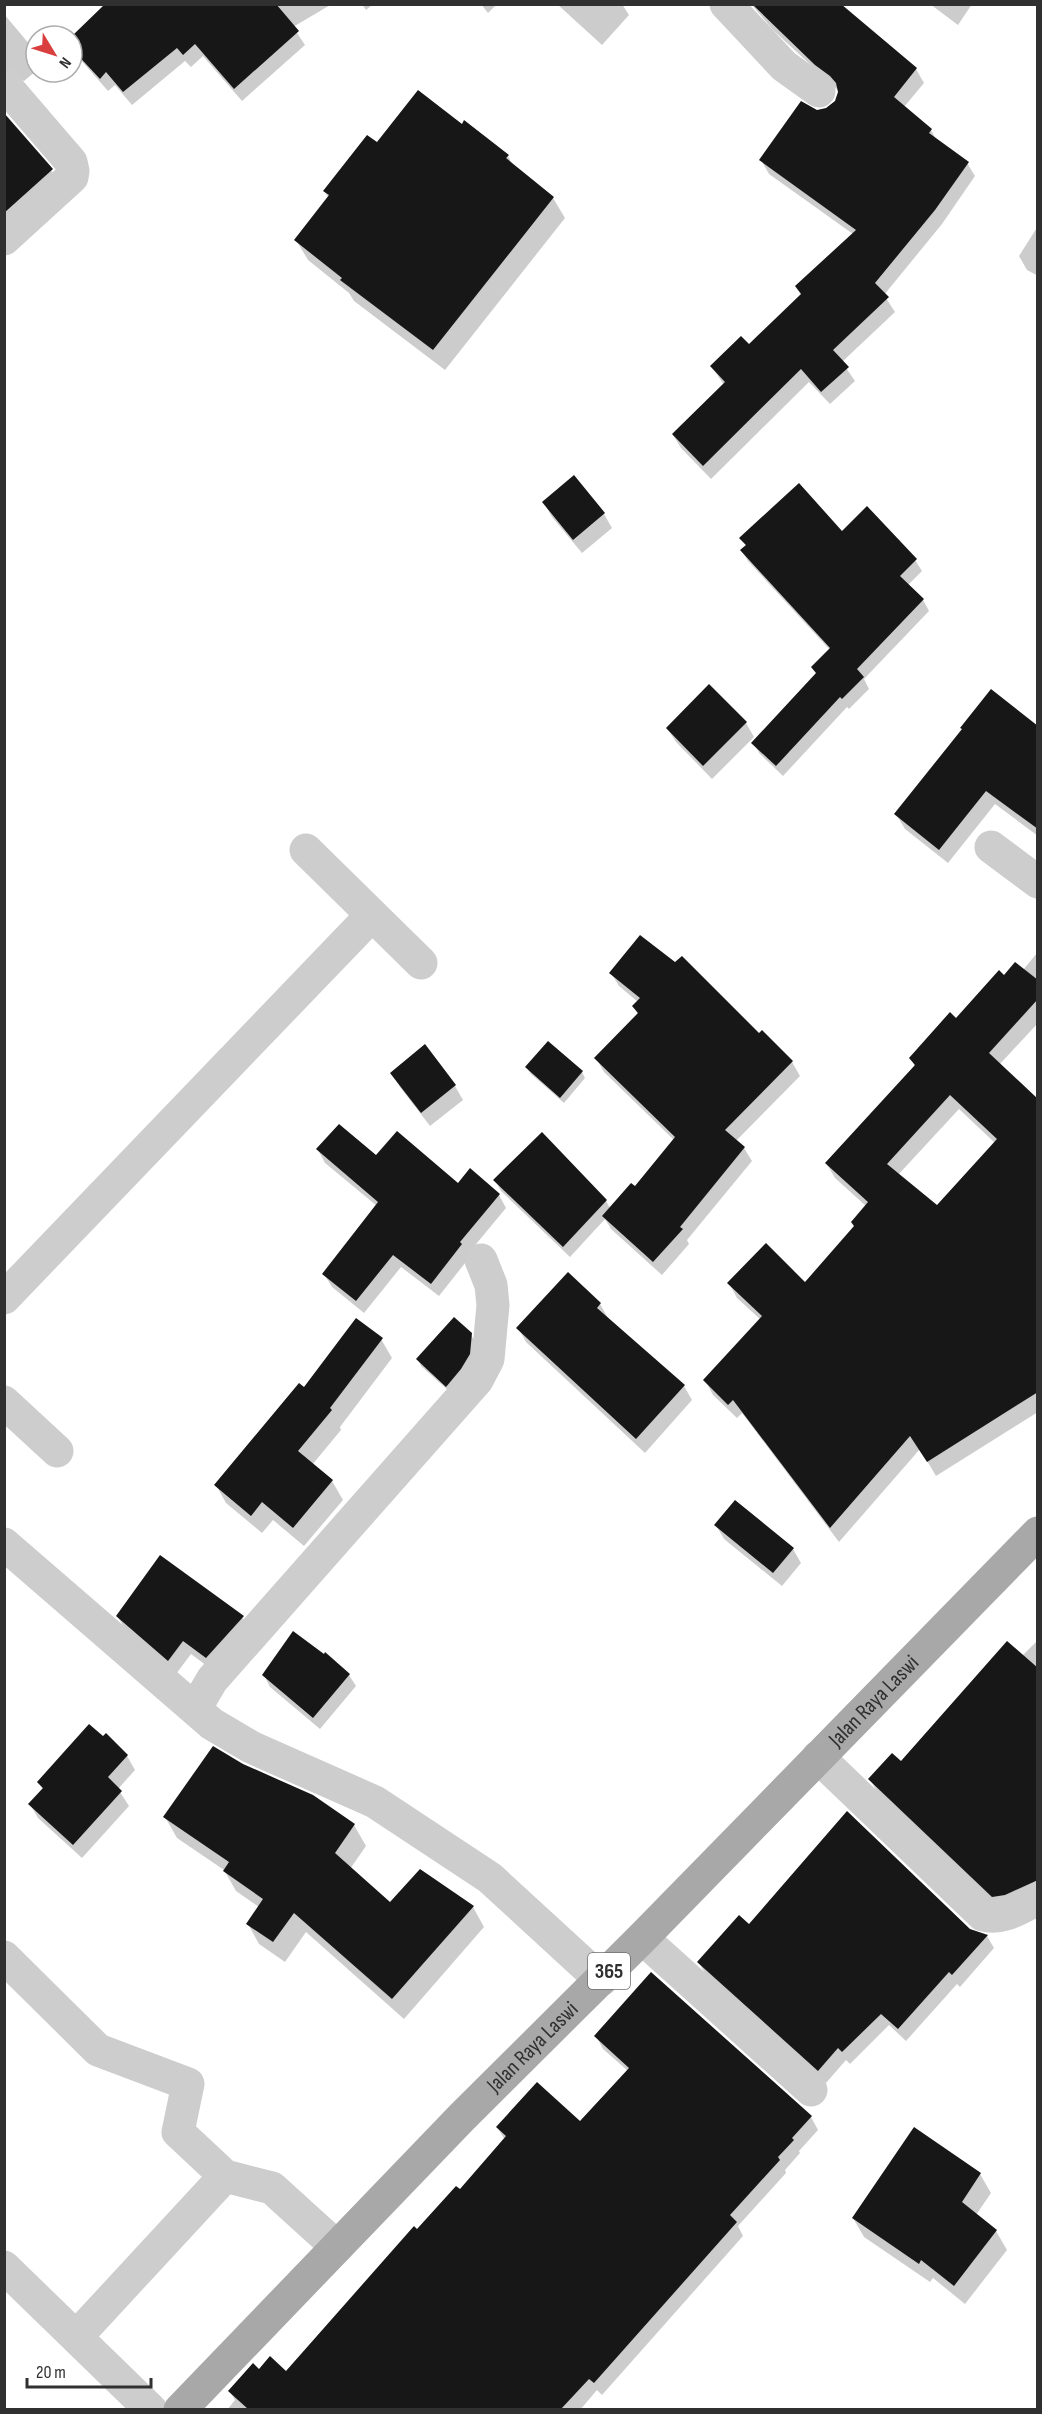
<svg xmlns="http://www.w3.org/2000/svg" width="1042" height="2414" viewBox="0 0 1042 2414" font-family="'Sofia Sans Condensed',sans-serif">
	<rect width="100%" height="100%" fill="#fff"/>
	<!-- shadow -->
	<path fill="#0003" fill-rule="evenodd" d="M 107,4 L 332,4 L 293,27 L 305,45 L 242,101 L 203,56 L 191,67 L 185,61 L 132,105 L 115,85 L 108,91 L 72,50 L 72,38 Z
		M 362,4 L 373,4 L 366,10 Z
		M 481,4 L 497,4 L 488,13 Z
		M 557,4 L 622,4 L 629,15 L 602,45 Z
		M 751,4 L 838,4 L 916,69 L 924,83 L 904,107 L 931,130 L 937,141 L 967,163 L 975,176 L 942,224 L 884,295 L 895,312 L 842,362 L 855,381 L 830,404 L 809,382 L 711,479 L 681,448 L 673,435 L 724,385 L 712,367 L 749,346 L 802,295 L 853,234 L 769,174 L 761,160 L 816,111 L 828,109 L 836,102 L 839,91 L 773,30 Z
		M 930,4 L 972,4 L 958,25 Z
		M 4,14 L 36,52 L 36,71 L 24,81 L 18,78 L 4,79 Z
		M 4,116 L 51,170 L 58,182 L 4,231 Z
		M 462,126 L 508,156 L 514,167 L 553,198 L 565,218 L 445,370 L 354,301 L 349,293 L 308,260 L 296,240 L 329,198 L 324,191 L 377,144 Z
		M 1038,226 L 1038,276 L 1027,270 L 1019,256 Z
		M 544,503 L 604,514 L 612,528 L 582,553 L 552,517 Z
		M 842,533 L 915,560 L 922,571 L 908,585 L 923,600 L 929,611 L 864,679 L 869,689 L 849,709 L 847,707 L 783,776 L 760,754 L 753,743 L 817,675 L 813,667 L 830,650 L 748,561 L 741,550 L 746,546 L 741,538 Z
		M 746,723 L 754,737 L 712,779 L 676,742 L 667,728 Z
		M 1038,727 L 1038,836 L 995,804 L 948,863 L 905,829 L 896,814 Z
		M 1037,953 L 1038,1023 L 999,1065 L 1038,1101 L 1038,1412 L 936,1476 L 920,1449 L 839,1542 L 742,1413 L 737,1418 L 713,1395 L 705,1380 L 761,1320 L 737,1298 L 729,1283 L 805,1284 L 855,1227 L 866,1206 L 835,1178 L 826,1163 L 915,1067 L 911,1058 L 1004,977 L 1023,970 ZM 959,1109 L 995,1143 L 938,1207 L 898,1175 Z
		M 611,973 L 759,1035 L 792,1062 L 800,1076 L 736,1141 L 744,1148 L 752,1161 L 687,1240 L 689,1244 L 662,1275 L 611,1229 L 605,1219 L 570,1257 L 501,1191 L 495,1180 L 606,1201 L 610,1208 L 635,1189 L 675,1141 L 604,1072 L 596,1058 L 638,1015 L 634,1006 L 638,1002 L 619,986 Z
		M 527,1068 L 582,1072 L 585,1078 L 564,1103 L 531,1074 Z
		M 392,1073 L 455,1086 L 463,1100 L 430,1126 L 400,1087 Z
		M 318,1150 L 376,1158 L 458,1186 L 499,1195 L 506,1208 L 467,1255 L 469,1258 L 439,1296 L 401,1267 L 364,1313 L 332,1287 L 324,1274 L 377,1206 L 325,1163 Z
		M 600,1304 L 608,1318 L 684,1386 L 692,1400 L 645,1453 L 526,1342 L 518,1328 Z
		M 470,1334 L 475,1341 L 473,1361 L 450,1392 L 421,1366 L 418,1359 Z
		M 381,1339 L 392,1358 L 340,1427 L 341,1430 L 312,1465 L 332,1481 L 343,1500 L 304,1546 L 273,1520 L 262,1533 L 226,1503 L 216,1485 L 304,1389 Z
		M 716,1525 L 793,1549 L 801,1563 L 782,1586 L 724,1539 Z
		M 117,1616 L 242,1617 L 251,1631 L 215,1672 L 191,1654 L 176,1674 L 126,1630 Z
		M 1038,1640 L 1038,1895 L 1000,1910 L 877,1792 L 870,1779 L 901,1763 L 1022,1656 Z
		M 264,1675 L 349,1675 L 356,1686 L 320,1729 L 270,1687 Z
		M 127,1756 L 135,1770 L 118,1789 L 129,1806 L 82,1858 L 38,1818 L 30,1804 L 43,1790 L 38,1782 Z
		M 165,1817 L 354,1825 L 366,1846 L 350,1869 L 390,1905 L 473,1907 L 484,1927 L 404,2019 L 306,1932 L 285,1962 L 259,1944 L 248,1924 L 259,1907 L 236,1891 L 224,1870 L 177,1838 Z
		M 749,1926 L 969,1930 L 987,1936 L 994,1948 L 960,1987 L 957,1984 L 906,2041 L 889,2025 L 850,2064 L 846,2060 L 826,2083 L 706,1975 L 699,1963 Z
		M 651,1974 L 811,2117 L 818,2130 L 799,2151 L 800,2153 L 785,2170 L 786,2173 L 738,2226 L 743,2236 L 602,2395 L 597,2390 L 580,2410 L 227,2410 L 235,2400 L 230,2392 L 259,2371 L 286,2373 L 417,2231 L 460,2191 L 505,2140 L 497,2127 L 580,2123 L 628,2071 L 603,2049 L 596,2036 Z
		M 980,2174 L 991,2193 L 976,2215 L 996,2231 L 1007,2250 L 965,2304 L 933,2278 L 930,2282 L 864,2237 L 853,2218 Z"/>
	<!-- building -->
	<path fill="#171717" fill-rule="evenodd" d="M 105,4 L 276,4 L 299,31 L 234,89 L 195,44 L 183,55 L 177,48 L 123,92 L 106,72 L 100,79 L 72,49 L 72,36 Z
		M 752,4 L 841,4 L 917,68 L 894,97 L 932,129 L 929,133 L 969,162 L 935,210 L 875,283 L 889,297 L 833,350 L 849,367 L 821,392 L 801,369 L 703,466 L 672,434 L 725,382 L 710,366 L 741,336 L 749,344 L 801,294 L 795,286 L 856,230 L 759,160 L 801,101 L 817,110 L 826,108 L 835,101 L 838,92 L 836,83 L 830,76 L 815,65 Z
		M 418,90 L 462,124 L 464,120 L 509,155 L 506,158 L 554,197 L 433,350 L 340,280 L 342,278 L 294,240 L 329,195 L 323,191 L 367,135 L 377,142 Z
		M 4,113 L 53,169 L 4,213 Z
		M 574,475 L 605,513 L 573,540 L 542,502 Z
		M 799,483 L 842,531 L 867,506 L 917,559 L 900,576 L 924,599 L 857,669 L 864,677 L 842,699 L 840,697 L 776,766 L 751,743 L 816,673 L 811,667 L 830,648 L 740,550 L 746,545 L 739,538 Z
		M 709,684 L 747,722 L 703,766 L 666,728 Z
		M 991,689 L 1038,726 L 1038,829 L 986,791 L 939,850 L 894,814 L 962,729 L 960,728 Z
		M 640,935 L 675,962 L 682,956 L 759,1033 L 762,1030 L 793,1061 L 725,1130 L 745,1147 L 680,1227 L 683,1229 L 653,1262 L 602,1216 L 631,1183 L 635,1186 L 675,1137 L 594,1058 L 638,1013 L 632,1006 L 640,998 L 609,973 Z
		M 1015,962 L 1038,980 L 1038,999 L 989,1053 L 1038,1099 L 1038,1392 L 927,1462 L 910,1436 L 830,1528 L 733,1400 L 728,1405 L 703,1380 L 762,1316 L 727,1283 L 766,1243 L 805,1282 L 854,1226 L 851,1222 L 868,1202 L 825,1163 L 915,1065 L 909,1058 L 950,1012 L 956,1018 L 999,970 L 1004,975 ZM 950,1095 L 997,1139 L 937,1205 L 887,1164 Z
		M 548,1041 L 583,1071 L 560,1098 L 525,1067 Z
		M 425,1044 L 456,1085 L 421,1113 L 390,1073 Z
		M 339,1124 L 376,1155 L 397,1131 L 458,1183 L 470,1168 L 500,1194 L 460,1242 L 462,1244 L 431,1284 L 393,1255 L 356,1301 L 322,1274 L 378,1202 L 316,1149 Z
		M 542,1132 L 607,1200 L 563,1247 L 493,1180 Z
		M 568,1272 L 601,1303 L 597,1308 L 685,1385 L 636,1439 L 516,1328 Z
		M 454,1317 L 472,1333 L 470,1354 L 461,1369 L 446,1387 L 416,1359 Z
		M 356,1318 L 383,1338 L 330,1408 L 332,1410 L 298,1451 L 333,1480 L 293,1528 L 262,1502 L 251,1516 L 214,1485 L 299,1383 L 304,1387 Z
		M 735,1500 L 794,1548 L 773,1573 L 714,1525 Z
		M 160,1555 L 244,1616 L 206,1658 L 183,1641 L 168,1661 L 116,1616 Z
		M 293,1631 L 324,1654 L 325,1652 L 350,1674 L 313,1718 L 262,1675 Z
		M 1007,1641 L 1038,1668 L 1038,1880 L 1005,1895 L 992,1897 L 868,1779 L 892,1753 L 901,1761 Z
		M 89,1724 L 103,1736 L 106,1733 L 128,1755 L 108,1777 L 122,1791 L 73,1845 L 28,1804 L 43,1788 L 37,1782 Z
		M 213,1746 L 243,1764 L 313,1795 L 355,1824 L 335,1853 L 390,1902 L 420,1869 L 474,1906 L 392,1999 L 294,1913 L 273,1942 L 246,1924 L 263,1899 L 223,1871 L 229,1862 L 163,1817 Z
		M 847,1811 L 970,1929 L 988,1935 L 952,1975 L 949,1972 L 898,2029 L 881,2014 L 842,2052 L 838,2048 L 818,2071 L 697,1962 L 739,1915 L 749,1924 Z
		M 651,1972 L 812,2116 L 792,2138 L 794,2140 L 778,2157 L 780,2160 L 730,2215 L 737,2222 L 594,2383 L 589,2379 L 561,2409 L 248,2409 L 228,2391 L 253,2363 L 259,2369 L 270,2356 L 286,2371 L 414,2226 L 417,2229 L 456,2186 L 460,2189 L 506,2136 L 496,2127 L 537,2082 L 580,2121 L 629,2068 L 594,2036 Z
		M 914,2127 L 981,2173 L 962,2202 L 997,2230 L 954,2286 L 921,2260 L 919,2264 L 852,2218 Z"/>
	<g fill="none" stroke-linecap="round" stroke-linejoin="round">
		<!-- minor -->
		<path stroke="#cdcdcd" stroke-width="33" d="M 726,4 L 784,66 L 819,91
			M 4,84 L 71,162 L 73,171 L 72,177 L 4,239
			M 991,847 L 1038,882
			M 306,850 L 421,963
			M 4,1298 L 372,915
			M 4,1402 L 57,1451
			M 4,1544 L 212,1724 L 251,1747 L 375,1802 L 490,1878 L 601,1980
			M 195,1709 L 212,1680 L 477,1380 L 488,1359 L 493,1305 L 491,1285 L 481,1260
			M 818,1757 L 983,1915 C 1003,1920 1020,1908 1038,1899
			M 642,1938 L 811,2090
			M 4,1957 L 98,2050 L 188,2084 L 178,2132 L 225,2176 L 272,2188 L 337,2247
			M 4,2267 L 151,2410
			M 77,2336 L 225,2176"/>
		<!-- major -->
		<path stroke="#a8a8a8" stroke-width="33" id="s1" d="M 180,2410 L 462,2117 L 642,1938 L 1038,1533"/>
	</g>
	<g text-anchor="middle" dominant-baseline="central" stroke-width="6" stroke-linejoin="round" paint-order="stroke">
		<!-- shield labels -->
		<rect fill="#fff" stroke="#6e6e6e" stroke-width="1.5" x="588" y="1953" width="42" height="36" rx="4.5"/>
		<g font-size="21" font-weight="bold" fill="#303030">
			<text x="609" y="1971">365</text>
		</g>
		<!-- street labels -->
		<g font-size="22" fill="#303030" stroke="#fff">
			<text stroke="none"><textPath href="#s1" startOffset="992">Jalan Raya Laswi</textPath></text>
			<text stroke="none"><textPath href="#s1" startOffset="506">Jalan Raya Laswi</textPath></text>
		</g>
	</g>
	<!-- border -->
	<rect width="1042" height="2414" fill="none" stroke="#303030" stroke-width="12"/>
	<!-- north arrow -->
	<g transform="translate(54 54) rotate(128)"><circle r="28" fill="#ffffff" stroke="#acacac" stroke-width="1.5"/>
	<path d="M0-4.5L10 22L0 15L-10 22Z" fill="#da3f40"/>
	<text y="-9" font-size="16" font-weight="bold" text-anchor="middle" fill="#303030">N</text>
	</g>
	<!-- scale -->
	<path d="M27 2378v9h124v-9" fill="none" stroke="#303030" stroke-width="3"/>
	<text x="36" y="2378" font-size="18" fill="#303030" stroke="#ffffff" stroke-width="4.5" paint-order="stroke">20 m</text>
</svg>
